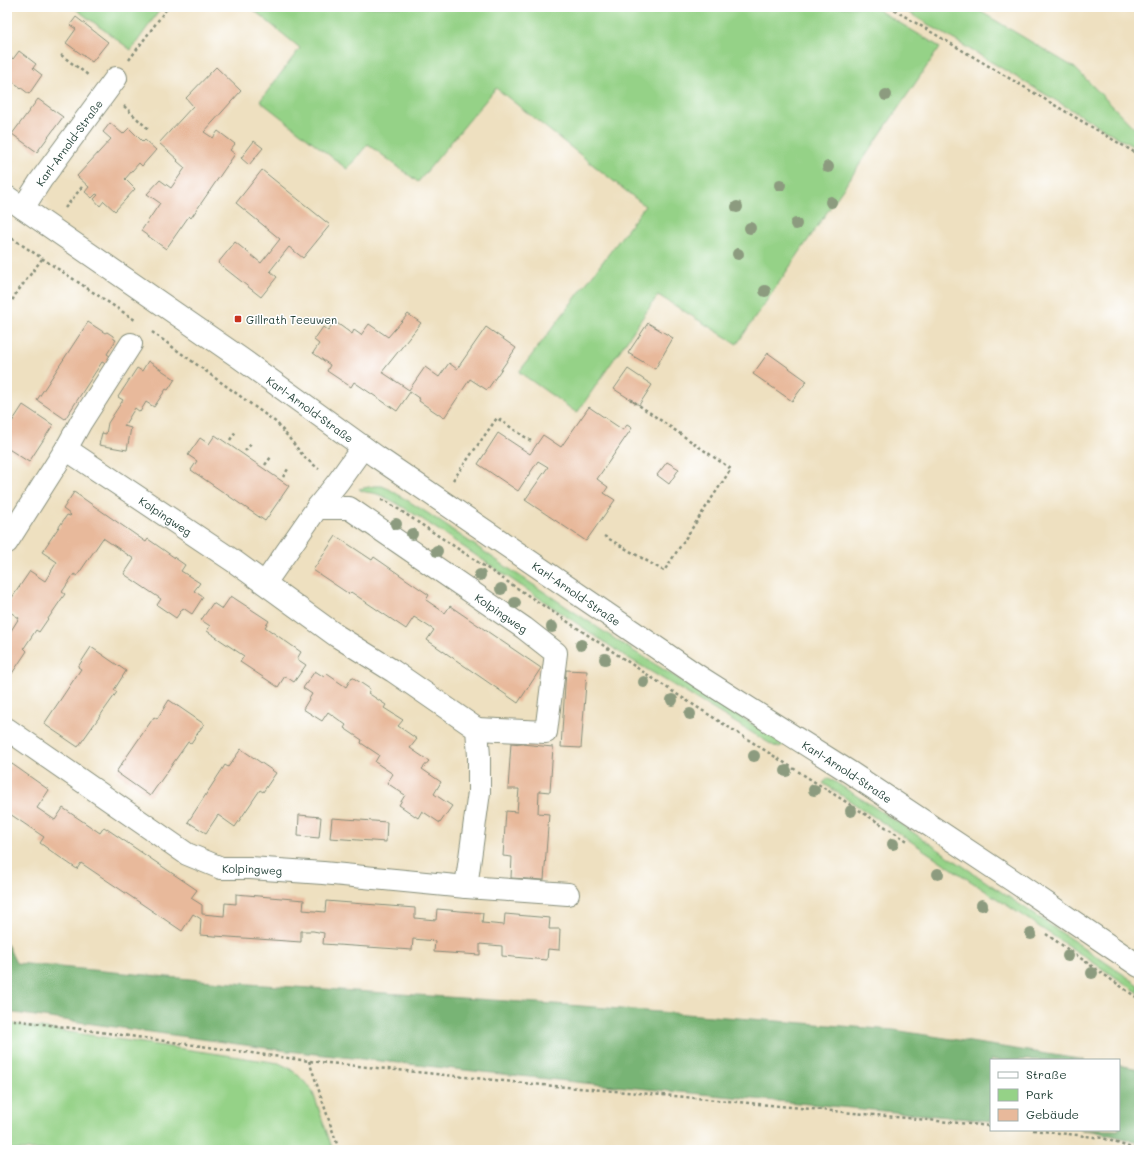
<svg xmlns="http://www.w3.org/2000/svg" width="1146" height="1157" viewBox="0 0 1146 1157" font-family="Mali,sans-serif">
	<rect width="100%" height="100%" fill="#fff"/>
	<filter id="ink" filterUnits="userSpaceOnUse"><feTurbulence type="fractalNoise" baseFrequency=".025" numOctaves="2"/><feDisplacementMap in="SourceGraphic" scale="8" xChannelSelector="R" yChannelSelector="G"/><feConvolveMatrix kernelMatrix="1 2 1 2 8 2 1 2 1" color-interpolation-filters="sRGB"/></filter>
	<filter id="wash" filterUnits="userSpaceOnUse"><feTurbulence type="fractalNoise" baseFrequency=".012" numOctaves="4" result="noise"/><feDisplacementMap in="SourceGraphic" scale="16" xChannelSelector="R" yChannelSelector="G"/><feGaussianBlur stdDeviation="0.9" result="paint"/><feColorMatrix in="noise" values="0 0 0 0 0 0 0 0 0 0 0 0 0 0 0 0 0 1.4 0 .05"/><feComposite in="paint" operator="in"/></filter>
	<g filter="url(#wash)">
		<rect width="100%" height="100%" fill="#eee0c0"/>
		<!-- green -->
		<path fill="#95d287" stroke="#5a885e" d="M 73,7 L 162,7 L 131,50 Z
			M 250,7 L 873,7 L 940,47 L 737,344 L 658,295 L 577,413 L 519,372 L 645,206 L 496,88 L 418,182 L 368,144 L 347,169 L 260,101 L 300,48 Z
			M 899,7 L 973,7 L 1075,68 L 1139,133 L 1139,150 Z
			M 374,486 L 382,486 L 389,489 L 426,512 L 508,568 L 627,647 L 785,744 L 779,747 L 774,746 L 625,656 L 419,517 C 405,509 392,499 377,494 C 371,492 364,493 359,489 Z
			M 829,778 L 911,831 L 1139,985 L 1139,993 L 823,783 Z
			M 7,1023 L 279,1063 L 289,1068 L 298,1075 L 312,1090 L 333,1150 L 7,1150 Z"/>
		<!-- forest -->
		<path fill="#78b474" stroke="#4c7854" d="M 7,944 L 16,963 L 233,983 L 568,1005 L 894,1030 L 1085,1060 L 991,1060 L 991,1121 L 594,1084 L 288,1051 L 7,1012 Z
			M 1119,1065 L 1139,1069 L 1139,1142 L 1093,1131 L 1080,1130 L 1119,1130 Z"/>
		<g id="blocks">
			<!-- building -->
			<path fill="#e8b99b" d="M 76,17 L 108,42 L 92,62 L 66,43 L 76,29 L 70,25 Z
				M 19,51 L 36,64 L 33,68 L 42,75 L 29,94 L 12,81 L 7,89 L 7,54 L 13,59 Z
				M 216,67 L 241,91 L 204,132 L 213,138 L 218,131 L 235,144 L 230,150 L 235,154 L 191,218 L 189,216 L 166,249 L 141,231 L 160,203 L 147,194 L 160,180 L 171,188 L 185,168 L 177,161 L 178,160 L 159,143 L 193,106 L 186,98 Z
				M 38,99 L 63,117 L 37,152 L 12,134 Z
				M 110,123 L 123,134 L 129,128 L 143,142 L 145,140 L 156,150 L 142,166 L 139,163 L 125,179 L 135,189 L 115,211 L 104,201 L 100,206 L 94,199 L 98,195 L 96,194 L 92,198 L 85,192 L 89,187 L 77,176 L 111,139 L 103,132 Z
				M 254,141 L 263,148 L 249,165 L 241,158 Z
				M 262,170 L 330,225 L 303,258 L 289,247 L 270,271 L 277,277 L 261,297 L 218,263 L 235,242 L 261,263 L 280,239 L 236,203 Z
				M 408,314 L 421,323 L 382,372 L 409,390 L 425,367 L 439,377 L 449,363 L 457,369 L 486,327 L 516,348 L 487,390 L 470,379 L 444,418 L 419,401 L 420,399 L 410,392 L 397,411 L 354,382 L 351,387 L 327,371 L 330,365 L 313,353 L 319,344 L 314,340 L 323,327 L 328,331 L 334,321 L 352,334 L 354,330 L 361,335 L 369,324 L 388,337 Z
				M 88,322 L 105,333 L 107,332 L 113,336 L 114,339 L 116,340 L 107,354 L 111,357 L 106,364 L 102,362 L 65,419 L 37,400 Z
				M 648,323 L 673,338 L 655,369 L 628,353 Z
				M 768,353 L 807,381 L 792,401 L 753,374 Z
				M 148,361 L 175,379 L 168,390 L 166,389 L 154,407 L 146,402 L 140,412 L 135,408 L 124,426 L 131,428 L 127,450 L 99,445 L 102,433 L 106,434 L 108,423 L 123,400 L 118,397 L 137,368 L 142,371 Z
				M 628,369 L 652,385 L 639,405 L 614,389 Z
				M 23,405 L 53,425 L 29,462 L 7,448 L 7,427 L 8,428 Z
				M 589,407 L 623,430 L 627,425 L 632,428 L 597,479 L 608,487 L 604,493 L 615,500 L 586,541 L 525,500 L 548,467 L 538,461 L 518,491 L 478,464 L 498,433 L 530,454 L 543,435 L 561,447 Z
				M 215,435 L 289,486 L 265,521 L 191,470 L 197,461 L 188,455 L 200,438 L 209,444 Z
				M 667,462 L 679,469 L 669,484 L 657,475 Z
				M 74,492 L 146,542 L 148,539 L 185,565 L 181,571 L 200,583 L 194,591 L 203,597 L 192,614 L 183,608 L 176,618 L 157,605 L 161,599 L 124,574 L 134,559 L 103,538 L 77,576 L 74,574 L 62,592 L 65,594 L 39,632 L 36,630 L 24,648 L 27,651 L 7,681 L 7,637 L 19,618 L 7,610 L 7,605 L 30,571 L 45,581 L 57,562 L 42,552 L 67,515 L 70,516 L 71,515 L 63,509 Z
				M 336,536 L 372,560 L 374,557 L 429,595 L 426,600 L 445,613 L 450,606 L 541,668 L 518,703 L 427,640 L 434,630 L 414,617 L 406,629 L 351,592 L 349,594 L 313,570 Z
				M 231,596 L 269,621 L 265,627 L 301,652 L 297,659 L 306,665 L 294,682 L 285,676 L 278,687 L 240,662 L 244,656 L 207,631 L 210,626 L 201,620 L 213,603 L 222,609 Z
				M 91,647 L 126,671 L 114,690 L 117,692 L 78,747 L 44,724 L 81,669 L 78,667 Z
				M 566,670 L 587,671 L 581,748 L 561,747 Z
				M 315,671 L 324,677 L 327,674 L 346,687 L 352,677 L 370,689 L 368,693 L 386,705 L 384,708 L 403,720 L 398,726 L 417,739 L 410,748 L 429,761 L 422,769 L 441,782 L 434,794 L 452,806 L 440,823 L 422,811 L 418,818 L 399,805 L 405,795 L 387,783 L 393,774 L 375,762 L 379,755 L 361,743 L 362,740 L 344,728 L 346,725 L 328,712 L 322,721 L 303,709 L 312,694 L 303,688 Z
				M 169,700 L 204,724 L 191,743 L 188,742 L 150,796 L 116,772 L 154,717 L 157,719 Z
				M 511,743 L 553,747 L 550,792 L 539,791 L 538,813 L 549,814 L 544,880 L 511,878 L 512,857 L 503,856 L 506,811 L 517,812 L 519,789 L 508,789 Z
				M 241,749 L 276,773 L 263,792 L 260,790 L 235,827 L 218,815 L 206,833 L 188,822 L 225,765 L 228,767 Z
				M 12,764 L 49,790 L 37,808 L 55,820 L 63,808 L 100,833 L 104,827 L 197,890 L 191,898 L 202,905 L 202,914 L 224,916 L 225,903 L 236,904 L 236,894 L 304,900 L 303,910 L 325,912 L 326,901 L 415,908 L 415,918 L 425,919 L 436,920 L 437,909 L 483,913 L 482,923 L 504,925 L 505,914 L 550,918 L 549,929 L 560,929 L 559,950 L 548,949 L 547,960 L 502,956 L 502,946 L 480,944 L 480,955 L 434,952 L 435,941 L 413,939 L 412,950 L 323,944 L 324,933 L 313,931 L 301,931 L 301,942 L 200,935 L 201,919 L 193,914 L 182,931 L 81,863 L 77,869 L 58,856 L 40,843 L 44,837 L 7,812 L 7,766 L 9,767 Z
				M 299,815 L 321,817 L 319,838 L 298,836 Z
				M 332,818 L 387,822 L 386,842 L 330,838 Z"/>
		</g>
	</g>
	<g filter="url(#ink)">
		<use href="#blocks" fill-opacity="0" stroke="#868e7a" stroke-width="1"/>
		<g fill="none" stroke-linecap="round" stroke-linejoin="round">
			<defs>
				<g id="minor">
					<path id="s1" d="M 23,208 L 41,180 L 116,78"/>
					<path id="s2" d="M 66,449 L 235,562 L 337,636 L 393,671 L 477,729 L 479,756 L 479,792 L 466,887"/>
					<path id="s3" d="M 317,508 L 349,508 L 524,628 L 556,653 L 546,732 L 477,729"/>
					<path d="M 7,542 L 66,449 L 81,422 L 131,344"/>
					<path d="M 265,583 L 317,508 L 338,482 L 363,447"/>
					<path id="s4" d="M 7,729 L 187,854 L 221,868 L 250,868 L 323,873 L 466,887 L 568,894"/>
				</g>
				<g id="major">
					<path id="s5" d="M 7,197 L 240,358 L 377,457 L 698,676 L 851,773 L 1012,880 L 1139,966"/>
				</g>
			</defs>
			<!-- minor casing -->
			<use href="#minor" stroke="#868e7a" stroke-width="24"/>
			<!-- major casing -->
			<use href="#major" stroke="#868e7a" stroke-width="24"/>
			<!-- path -->
			<path stroke="#868e7a" stroke-width="2.5" stroke-dasharray="3 3" stroke-linecap="butt" d="M 889,7 L 1139,155
				M 61,55 L 88,75
				M 129,60 L 168,7
				M 124,106 L 148,129
				M 65,208 L 82,187
				M 7,235 L 135,320
				M 7,311 L 15,295 L 42,259
				M 152,332 L 277,423 L 305,458 L 319,469
				M 230,440 L 236,431
				M 245,451 L 252,443
				M 265,465 L 271,457
				M 283,477 L 288,469
				M 453,480 L 497,418 L 531,441
				M 381,500 L 386,501 L 678,695 L 909,842
				M 604,536 L 664,571 L 731,469 L 630,399
				M 1046,934 L 1139,999
				M 7,1019 L 309,1061 L 543,1085 L 685,1097 L 991,1126
				M 309,1061 L 339,1150
				M 1033,1130 L 1103,1138 L 1137,1150"/>
			<!-- minor -->
			<use href="#minor" stroke="#fff" stroke-width="22"/>
			<!-- major -->
			<use href="#major" stroke="#fff" stroke-width="22"/>
		</g>
		<!-- trees -->
		<g fill="#8c9b7f">
			<circle cx="886" cy="95" r="6"/>
			<circle cx="828" cy="167" r="6"/>
			<circle cx="780" cy="185" r="6"/>
			<circle cx="831" cy="202" r="6"/>
			<circle cx="737" cy="207" r="6"/>
			<circle cx="796" cy="224" r="6"/>
			<circle cx="750" cy="228" r="6"/>
			<circle cx="738" cy="254" r="6"/>
			<circle cx="765" cy="291" r="6"/>
			<circle cx="396" cy="524" r="6"/>
			<circle cx="412" cy="534" r="6"/>
			<circle cx="437" cy="551" r="6"/>
			<circle cx="480" cy="575" r="6"/>
			<circle cx="501" cy="589" r="6"/>
			<circle cx="515" cy="603" r="6"/>
			<circle cx="552" cy="627" r="6"/>
			<circle cx="581" cy="645" r="6"/>
			<circle cx="605" cy="659" r="6"/>
			<circle cx="644" cy="682" r="6"/>
			<circle cx="672" cy="700" r="6"/>
			<circle cx="690" cy="714" r="6"/>
			<circle cx="754" cy="756" r="6"/>
			<circle cx="786" cy="771" r="6"/>
			<circle cx="814" cy="790" r="6"/>
			<circle cx="851" cy="811" r="6"/>
			<circle cx="893" cy="844" r="6"/>
			<circle cx="938" cy="874" r="6"/>
			<circle cx="982" cy="905" r="6"/>
			<circle cx="1031" cy="934" r="6"/>
			<circle cx="1068" cy="956" r="6"/>
			<circle cx="1092" cy="973" r="6"/>
		</g>
	</g>
	<!-- markers -->
	<rect fill="#c8321e" stroke="#fff" stroke-width="1.5" x="234" y="315" width="8" height="8" rx="2"/>
	<g text-anchor="middle" dominant-baseline="central" stroke-width="3" stroke-linejoin="round" paint-order="stroke">
		<!-- street labels -->
		<g font-size="11" fill="#1f3d34" stroke="#fff">
			<text stroke="none"><textPath href="#s1" startOffset="80">Karl-Arnold-Straße</textPath></text>
			<text stroke="none"><textPath href="#s5" startOffset="370">Karl-Arnold-Straße</textPath></text>
			<text stroke="none"><textPath href="#s2" startOffset="120">Kolpingweg</textPath></text>
			<text stroke="none"><textPath href="#s5" startOffset="694">Karl-Arnold-Straße</textPath></text>
			<text stroke="none"><textPath href="#s3" startOffset="217">Kolpingweg</textPath></text>
			<text stroke="none"><textPath href="#s5" startOffset="1018">Karl-Arnold-Straße</textPath></text>
			<text stroke="none"><textPath href="#s4" startOffset="287">Kolpingweg</textPath></text>
		</g>
		<!-- poi labels -->
		<g font-size="11" fill="#1f3d34" stroke="#fff" text-anchor="start">
			<text x="246" y="319">Gillrath Teeuwen</text>
		</g>
	</g>
	<!-- margin -->
	<rect width="1146" height="1157" fill="none" stroke="#fff" stroke-width="24"/>
	<!-- legend -->
	<rect x="990" y="1059" width="130" height="72" fill="#ffffff" stroke="#a5b1ae"/>
	<rect x="998" y="1072" width="20" height="6" fill="#ffffff" stroke="#a5b1ae"/>
	<text x="1026" y="1079" font-size="12" fill="#1f3d34">Straße</text>
	<rect x="998" y="1089" width="20" height="12" fill="#95d287" stroke="#a5b1ae"/>
	<text x="1026" y="1099" font-size="12" fill="#1f3d34">Park</text>
	<rect x="998" y="1109" width="20" height="12" fill="#e8b99b" stroke="#a5b1ae"/>
	<text x="1026" y="1119" font-size="12" fill="#1f3d34">Gebäude</text>
</svg>
